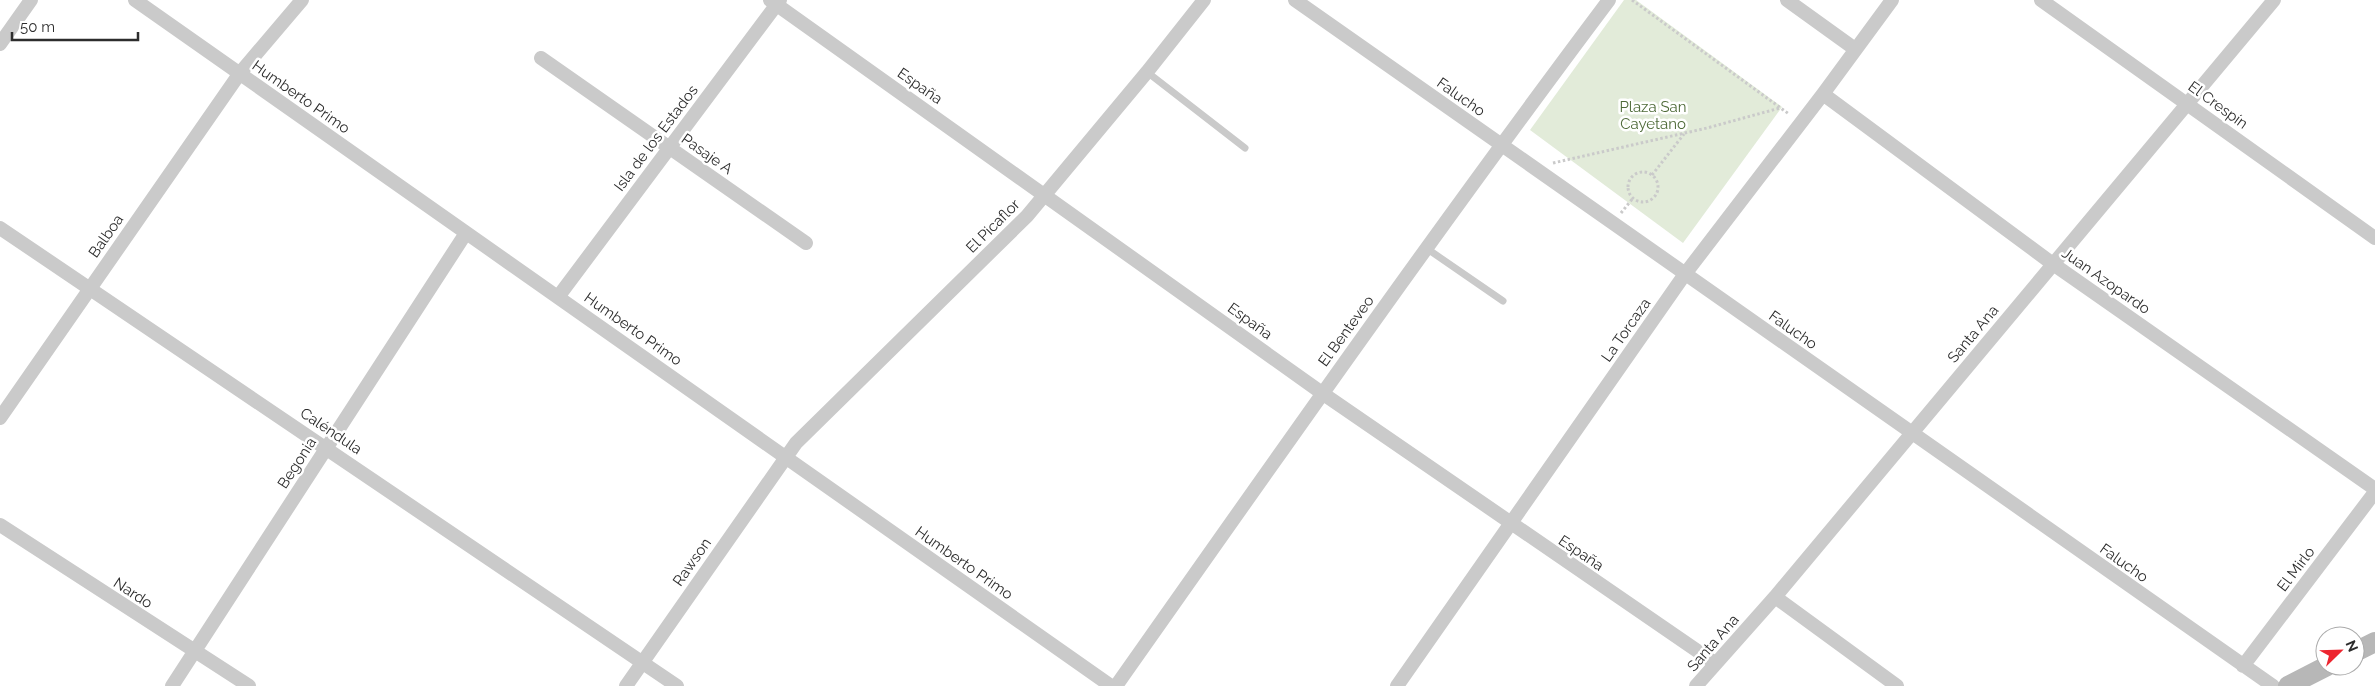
<svg xmlns="http://www.w3.org/2000/svg" width="2375" height="686" viewBox="0 0 2375 686" font-family="Raleway,sans-serif">
	<rect width="100%" height="100%" fill="#fff"/>
	<!-- green -->
	<path fill="#e2ebd9" d="M 1624,0 L 1636,0 L 1782,107 L 1683,243 L 1530,130 Z"/>
	<g fill="none" stroke-linecap="round" stroke-linejoin="round">
		<!-- path -->
		<path stroke="#cacaca" stroke-width="3" stroke-dasharray="2.5 2.5" stroke-linecap="butt" d="M 1632,0 L 1789,114
			M 1553,163 L 1707,128 L 1780,108
			M1628 187a15 15 0 1 1 30 0a15 15 0 1 1-30 0Z
			M 1652,175 L 1684,134
			M 1621,213 L 1633,198"/>
		<!-- lane -->
		<path stroke="#cacaca" stroke-width="7" d="M 1147,72 L 1245,148
			M 1426,248 L 1503,301"/>
		<!-- street -->
		<path stroke="#cacaca" stroke-width="14" d="M 135,0 L 1111,686
			M 770,0 L 1322,393 L 1715,663
			M 1295,0 L 2273,686
			M 1787,0 L 1855,49
			M 2041,0 L 2375,238
			M 0,44 L 31,0
			M 541,58 L 806,243
			M 1823,94 L 2053,264 L 2375,489
			M 0,228 L 677,686
			M 558,297 L 780,0
			M 0,418 L 240,73 L 302,0
			M 0,525 L 249,686
			M 1775,597 L 1897,686
			M 2243,666 L 2375,492
			M 172,686 L 466,233
			M 626,686 L 796,443 L 1027,216 L 1147,72 L 1204,0
			M 1116,686 C 1278,456 1440,225 1609,0
			M 1397,686 L 1685,274 L 1823,94 L 1892,0
			M 1696,686 L 1775,597 L 2274,0"/>
		<!-- secondary -->
		<path stroke="#b7b7b7" stroke-width="20" d="M 2355,652 L 2375,642
			M 2288,686 L 2327,666"/>
	</g>
	<g text-anchor="middle" dominant-baseline="central" stroke-width="5" stroke-linejoin="round" paint-order="stroke">
		<!-- street labels -->
		<g font-size="15" fill="#2d2d2d" stroke="#fff">
			<text transform="translate(920 86) rotate(35)">España</text>
			<text transform="translate(301 97) rotate(35)">Humberto Primo</text>
			<text transform="translate(1461 97) rotate(35)">Falucho</text>
			<text transform="translate(2218 105) rotate(36)">El Crespín</text>
			<text transform="translate(656 138) rotate(-53)">Isla de los Estados</text>
			<text transform="translate(707 154) rotate(35)">Pasaje A</text>
			<text transform="translate(993 226) rotate(-45)">El Picaflor</text>
			<text transform="translate(106 236) rotate(-55)">Balboa</text>
			<text transform="translate(2106 281) rotate(35)">Juan Azopardo</text>
			<text transform="translate(1250 321) rotate(36)">España</text>
			<text transform="translate(633 329) rotate(35)">Humberto Primo</text>
			<text transform="translate(1626 330) rotate(-55)">La Torcaza</text>
			<text transform="translate(1793 330) rotate(35)">Falucho</text>
			<text transform="translate(1346 331) rotate(-54)">El Benteveo</text>
			<text transform="translate(1973 334) rotate(-50)">Santa Ana</text>
			<text transform="translate(331 431) rotate(34)">Caléndula</text>
			<text transform="translate(297 463) rotate(-57)">Begonia</text>
			<text transform="translate(1581 553) rotate(34)">España</text>
			<text transform="translate(692 562) rotate(-55)">Rawson</text>
			<text transform="translate(964 563) rotate(35)">Humberto Primo</text>
			<text transform="translate(2124 563) rotate(35)">Falucho</text>
			<text transform="translate(2296 569) rotate(-53)">El Mirlo</text>
			<text transform="translate(133 593) rotate(33)">Nardo</text>
			<text transform="translate(1713 643) rotate(-49)">Santa Ana</text>
		</g>
		<!-- park labels -->
		<g font-size="15" fill="#4e6a38" stroke="#fff">
			<text x="1653" y="107">Plaza San<tspan x="1653" dy="17">Cayetano</tspan></text>
		</g>
	</g>
	<!-- north arrow -->
	<g transform="translate(2340 651) rotate(67)"><circle r="24" fill="#ffffff" stroke="#ababab"/>
	<path d="M0-4L9 19L0 12L-9 19Z" fill="#ed252f"/>
	<text y="-8" font-size="14" font-weight="bold" text-anchor="middle" fill="#2d2d2d">N</text>
	</g>
	<!-- scale -->
	<path d="M12 32v8h126v-8" fill="none" stroke="#2d2d2d" stroke-width="2.5"/>
	<text x="20" y="32" font-size="15" fill="#2d2d2d" stroke="#ffffff" stroke-width="4" paint-order="stroke">50 m</text>
</svg>
